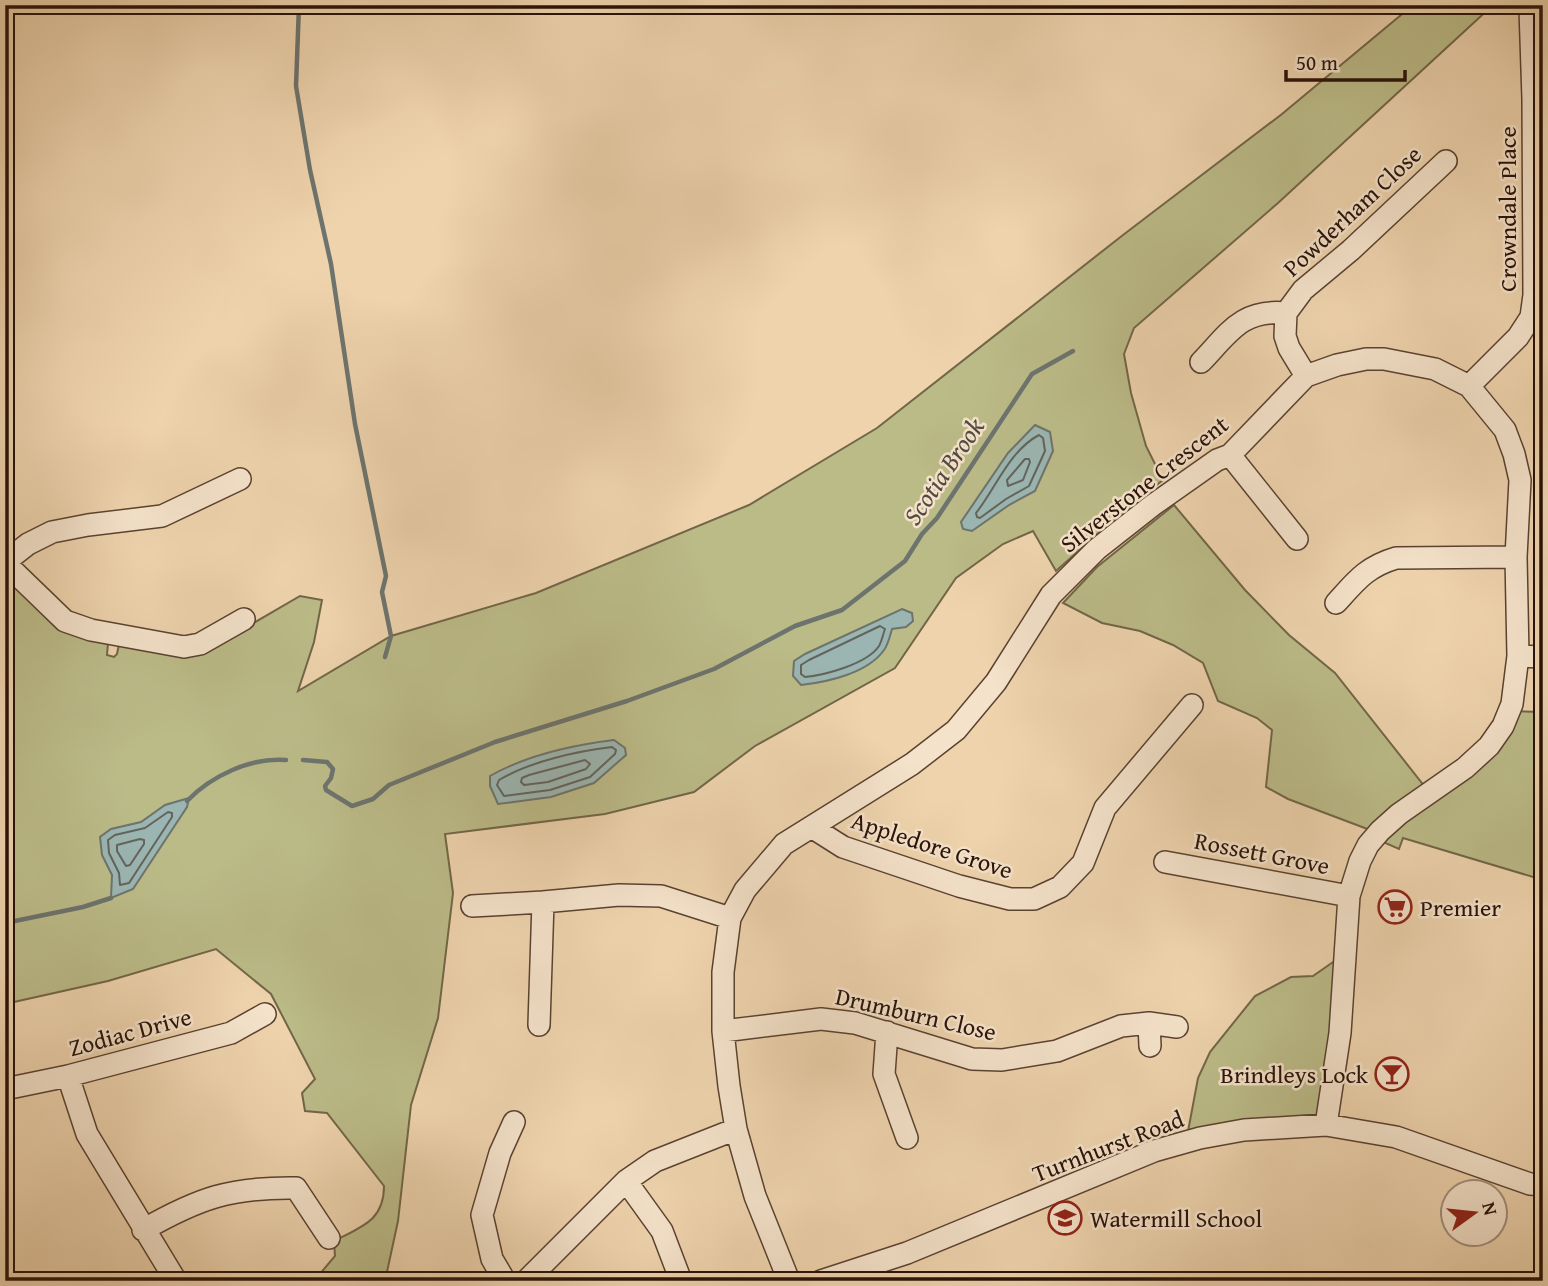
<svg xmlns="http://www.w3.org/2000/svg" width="1548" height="1286" viewBox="0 0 1548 1286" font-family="'Gentium Book Plus',serif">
	<rect width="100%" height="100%" fill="#eed3ad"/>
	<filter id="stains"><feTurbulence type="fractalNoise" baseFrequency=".00286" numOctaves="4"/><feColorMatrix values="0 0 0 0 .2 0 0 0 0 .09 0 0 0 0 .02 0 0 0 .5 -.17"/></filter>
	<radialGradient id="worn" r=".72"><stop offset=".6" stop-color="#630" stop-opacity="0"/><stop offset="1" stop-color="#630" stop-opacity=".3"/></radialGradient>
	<!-- green -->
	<path fill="#bb8" stroke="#726648" stroke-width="2" d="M 1413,5 L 1493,5 L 1278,203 L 1134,328 L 1124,354 L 1131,393 L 1146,446 L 1163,480 L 1121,513 L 1056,571 L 1033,531 L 1003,544 L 956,578 L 895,668 L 755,746 L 694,792 L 605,814 L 445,834 L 453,893 L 438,1018 L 411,1105 L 398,1221 L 385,1281 L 322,1281 L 319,1275 L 335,1256 L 334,1241 C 361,1227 384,1221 384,1186 L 327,1113 L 305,1111 L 302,1093 L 315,1079 L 271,994 L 216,949 L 108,981 L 5,1004 L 5,576 L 108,643 L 107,655 L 114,657 L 117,654 L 119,644 L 233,635 L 300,596 L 322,600 L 314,642 L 298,691 L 391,636 L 536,593 L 749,505 L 877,428 L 1123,235 L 1282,114 Z
		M 1174,505 L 1245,590 L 1289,635 L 1335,673 L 1429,792 L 1509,711 L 1543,712 L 1543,880 L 1403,838 L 1399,849 L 1374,838 L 1378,833 L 1288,799 L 1266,787 L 1272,730 L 1257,718 L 1218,701 L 1203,663 L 1173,645 L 1140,631 L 1102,623 L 1063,603 L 1097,567 Z
		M 1346,953 L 1326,1125 L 1186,1142 L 1198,1078 L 1210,1052 L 1255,996 L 1291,977 L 1313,976 Z"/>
	<!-- water -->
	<path fill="#9bb6b2" stroke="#6d746e" stroke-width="2" d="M 1035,425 L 1050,432 L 1053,451 L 1035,491 L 1009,505 L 972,531 L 963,529 L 961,522 L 1008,453 Z
		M 902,609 L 912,613 L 913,621 L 906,627 L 892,629 C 890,636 888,645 884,650 C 868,673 828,682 801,685 L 793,676 L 794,661 L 805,654 Z
		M 614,740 L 625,748 L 626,755 L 594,783 L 551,797 L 498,804 L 490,786 L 490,776 C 527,755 573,745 614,740 Z
		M 189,798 L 187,807 L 133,889 L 111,898 L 112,875 L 102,855 L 100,837 L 111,829 L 141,822 L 165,805 Z"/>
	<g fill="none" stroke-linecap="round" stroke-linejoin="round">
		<!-- shore -->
		<path stroke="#62645d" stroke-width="2" d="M 1039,435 L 1043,438 L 1045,451 L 1029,486 L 1006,499 L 980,518 L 977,517 L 976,513 C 996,488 1009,451 1039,435 Z
			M 1025,459 L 1029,459 L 1030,462 L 1023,480 L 1008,486 L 1007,480 Z
			M 880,626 L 885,629 C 883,634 882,641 879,646 C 867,664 825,675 805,677 L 801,674 L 801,665 L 809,660 Z
			M 612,747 L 616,750 L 615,754 L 590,777 L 550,790 L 504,796 L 497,785 L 499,780 C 529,762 577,751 612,747 Z
			M 585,760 L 590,764 L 586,769 L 548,782 L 524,785 L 521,782 L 522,778 L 529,775 Z
			M 168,812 L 172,813 L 172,817 L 129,883 L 120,885 L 119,873 L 109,853 L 108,840 L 115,835 L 145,828 Z
			M 140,839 L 144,840 L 144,844 L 130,865 L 126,866 L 117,851 L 117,845 Z"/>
		<!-- stream -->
		<path stroke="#6d746e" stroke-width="4.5" d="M 299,5 L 296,86 L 310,170 L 331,264 L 355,424 L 386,576 L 382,592 L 391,636 L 385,657
			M 303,760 L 327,762 L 333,769 L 331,778 L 325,786 L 326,790 L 352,806 L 373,799 L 389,785 L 495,742 L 627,701 L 714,669 L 795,626 L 842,610 L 905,561 L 922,534 L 937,518 L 1032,374 L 1073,351
			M 187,801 C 211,776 251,757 286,760
			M 5,923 L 83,907 L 111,898"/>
		<defs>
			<path id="minor" d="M 1201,362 C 1229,333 1241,309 1286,313
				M 1306,376 L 1289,348 L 1285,336 L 1286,313 L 1303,290 L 1351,250 L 1446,161
				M 1469,386 L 1518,337 L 1531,317 L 1534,295 L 1533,99 L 1530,9
				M 1230,455 L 1297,539
				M 5,562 L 28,544 L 52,532 L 88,525 L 162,516 L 240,479
				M 5,563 L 65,621 L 91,630 L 184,647 L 200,644 L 244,619
				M 1336,603 C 1356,581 1366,567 1396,558 L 1516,557
				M 1518,656 L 1543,657
				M 813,828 L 843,847 L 959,886 L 1010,899 L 1034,899 L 1060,887 L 1083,863 L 1105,808 L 1192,705
				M 1165,862 L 1349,896
				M 472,906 L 543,902
				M 1149,1023 L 1150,1046
				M 539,1025 L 543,902 L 619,895 L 661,896 L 730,918
				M 723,1031 L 821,1019 L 855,1023 L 972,1059 L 1002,1060 L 1057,1051 L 1121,1026 L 1149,1023 L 1177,1027
				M 887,1032 L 884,1074 L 907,1138
				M 68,1076 L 87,1134 L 176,1281
				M 5,1089 L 68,1076 L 231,1033 L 265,1014
				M 626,1181 L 662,1231 L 681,1281
				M 143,1230 C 199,1198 231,1187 296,1188 L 329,1238
				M 505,1281 L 492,1259 L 482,1215 L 500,1153 L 514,1122
				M 526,1281 L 626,1181 L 655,1161 L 736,1129
				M 789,1281 L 755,1196 L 736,1129 L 729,1086 L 723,1031 L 723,972 L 730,918 L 745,890 L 784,844 L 912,764 L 956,730 L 996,682 L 1051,595 L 1097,549 L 1153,505 L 1217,460 L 1230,455 L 1306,376 L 1337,365 L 1366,359 L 1384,359 L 1435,369 L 1469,386 L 1505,430 L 1514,454 L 1520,480 L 1516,557 L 1518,656 L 1512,704 L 1503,726 L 1489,746 L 1465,768 L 1399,814 L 1380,831 L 1368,845 L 1360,861 L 1349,896 L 1340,1033 L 1326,1125
				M 821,1281 L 907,1253 L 1154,1151 L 1200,1138 L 1244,1130 L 1326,1125 L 1396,1137 L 1530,1184 L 1543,1185"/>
		</defs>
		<!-- minor casing -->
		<use href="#minor" stroke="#5a4231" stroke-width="24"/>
		<!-- minor -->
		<use href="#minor" stroke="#f4e2ca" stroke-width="21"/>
	</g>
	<!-- icons -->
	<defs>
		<symbol id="supermarket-ring" viewBox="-11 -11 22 22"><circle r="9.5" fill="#f4e2ca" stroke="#8f2418" stroke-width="1.5"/><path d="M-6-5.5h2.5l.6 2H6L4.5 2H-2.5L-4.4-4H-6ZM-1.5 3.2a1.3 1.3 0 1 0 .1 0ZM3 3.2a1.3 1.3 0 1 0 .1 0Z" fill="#8f2418"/></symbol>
		<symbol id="bar-ring" viewBox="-11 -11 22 22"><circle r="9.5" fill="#f4e2ca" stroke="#8f2418" stroke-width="1.5"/><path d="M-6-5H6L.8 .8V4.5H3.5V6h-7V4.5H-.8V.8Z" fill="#8f2418"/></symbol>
		<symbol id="school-ring" viewBox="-11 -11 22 22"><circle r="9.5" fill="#f4e2ca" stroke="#8f2418" stroke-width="1.5"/><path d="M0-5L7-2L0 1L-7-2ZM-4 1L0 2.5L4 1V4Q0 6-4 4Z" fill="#8f2418"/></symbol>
	</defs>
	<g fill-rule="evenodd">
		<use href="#supermarket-ring" x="1376" y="888" width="38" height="38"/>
		<use href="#bar-ring" x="1373" y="1055" width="38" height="38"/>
		<use href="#school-ring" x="1046" y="1199" width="38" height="38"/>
	</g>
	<g text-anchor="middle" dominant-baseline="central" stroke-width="5" stroke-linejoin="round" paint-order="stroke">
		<!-- street labels -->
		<g font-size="24" fill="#291208" stroke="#f4e2ca">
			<text transform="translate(1507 209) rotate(-90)">Crowndale Place</text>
			<text transform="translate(1352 211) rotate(-43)">Powderham Close</text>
			<text transform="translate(1144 484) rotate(-38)">Silverstone Crescent</text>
			<text transform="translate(932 845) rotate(18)">Appledore Grove</text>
			<text transform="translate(1262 853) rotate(11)">Rossett Grove</text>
			<text transform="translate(916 1014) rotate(13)">Drumburn Close</text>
			<text transform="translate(130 1032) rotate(-15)">Zodiac Drive</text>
			<text transform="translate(1108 1146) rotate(-21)">Turnhurst Road</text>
		</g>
		<!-- poi labels -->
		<g font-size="24" fill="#291208" stroke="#f4e2ca" text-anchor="start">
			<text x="1420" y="907">Premier</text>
			<text x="1368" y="1074" text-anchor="end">Brindleys Lock</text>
			<text x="1090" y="1218">Watermill School</text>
		</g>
		<!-- water labels -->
		<g font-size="26" font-style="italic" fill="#514b44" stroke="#f4e2ca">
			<text transform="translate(943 471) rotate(-56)">Scotia Brook</text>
		</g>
	</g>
	<!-- margin -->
	<rect width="1548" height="1286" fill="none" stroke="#eed3ad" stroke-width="28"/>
	<rect x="7" y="7" width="1534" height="1272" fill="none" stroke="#291208" stroke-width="3.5"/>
	<rect x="14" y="14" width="1520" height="1258" fill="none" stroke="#291208" stroke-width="2"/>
	<!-- north arrow -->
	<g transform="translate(1474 1213) rotate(75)"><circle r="33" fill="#f4e2ca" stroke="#a38f7c" stroke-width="2"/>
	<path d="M0-5L12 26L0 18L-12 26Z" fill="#8f2418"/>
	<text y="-10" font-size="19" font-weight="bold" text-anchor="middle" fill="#291208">N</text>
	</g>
	<!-- scale -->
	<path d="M1286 70v10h119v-10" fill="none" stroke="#291208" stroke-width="3.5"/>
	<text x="1296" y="70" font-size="21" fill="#291208" stroke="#f4e2ca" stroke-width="5" paint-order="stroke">50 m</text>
	<rect width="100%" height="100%" filter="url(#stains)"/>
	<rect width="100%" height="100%" fill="url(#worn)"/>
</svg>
